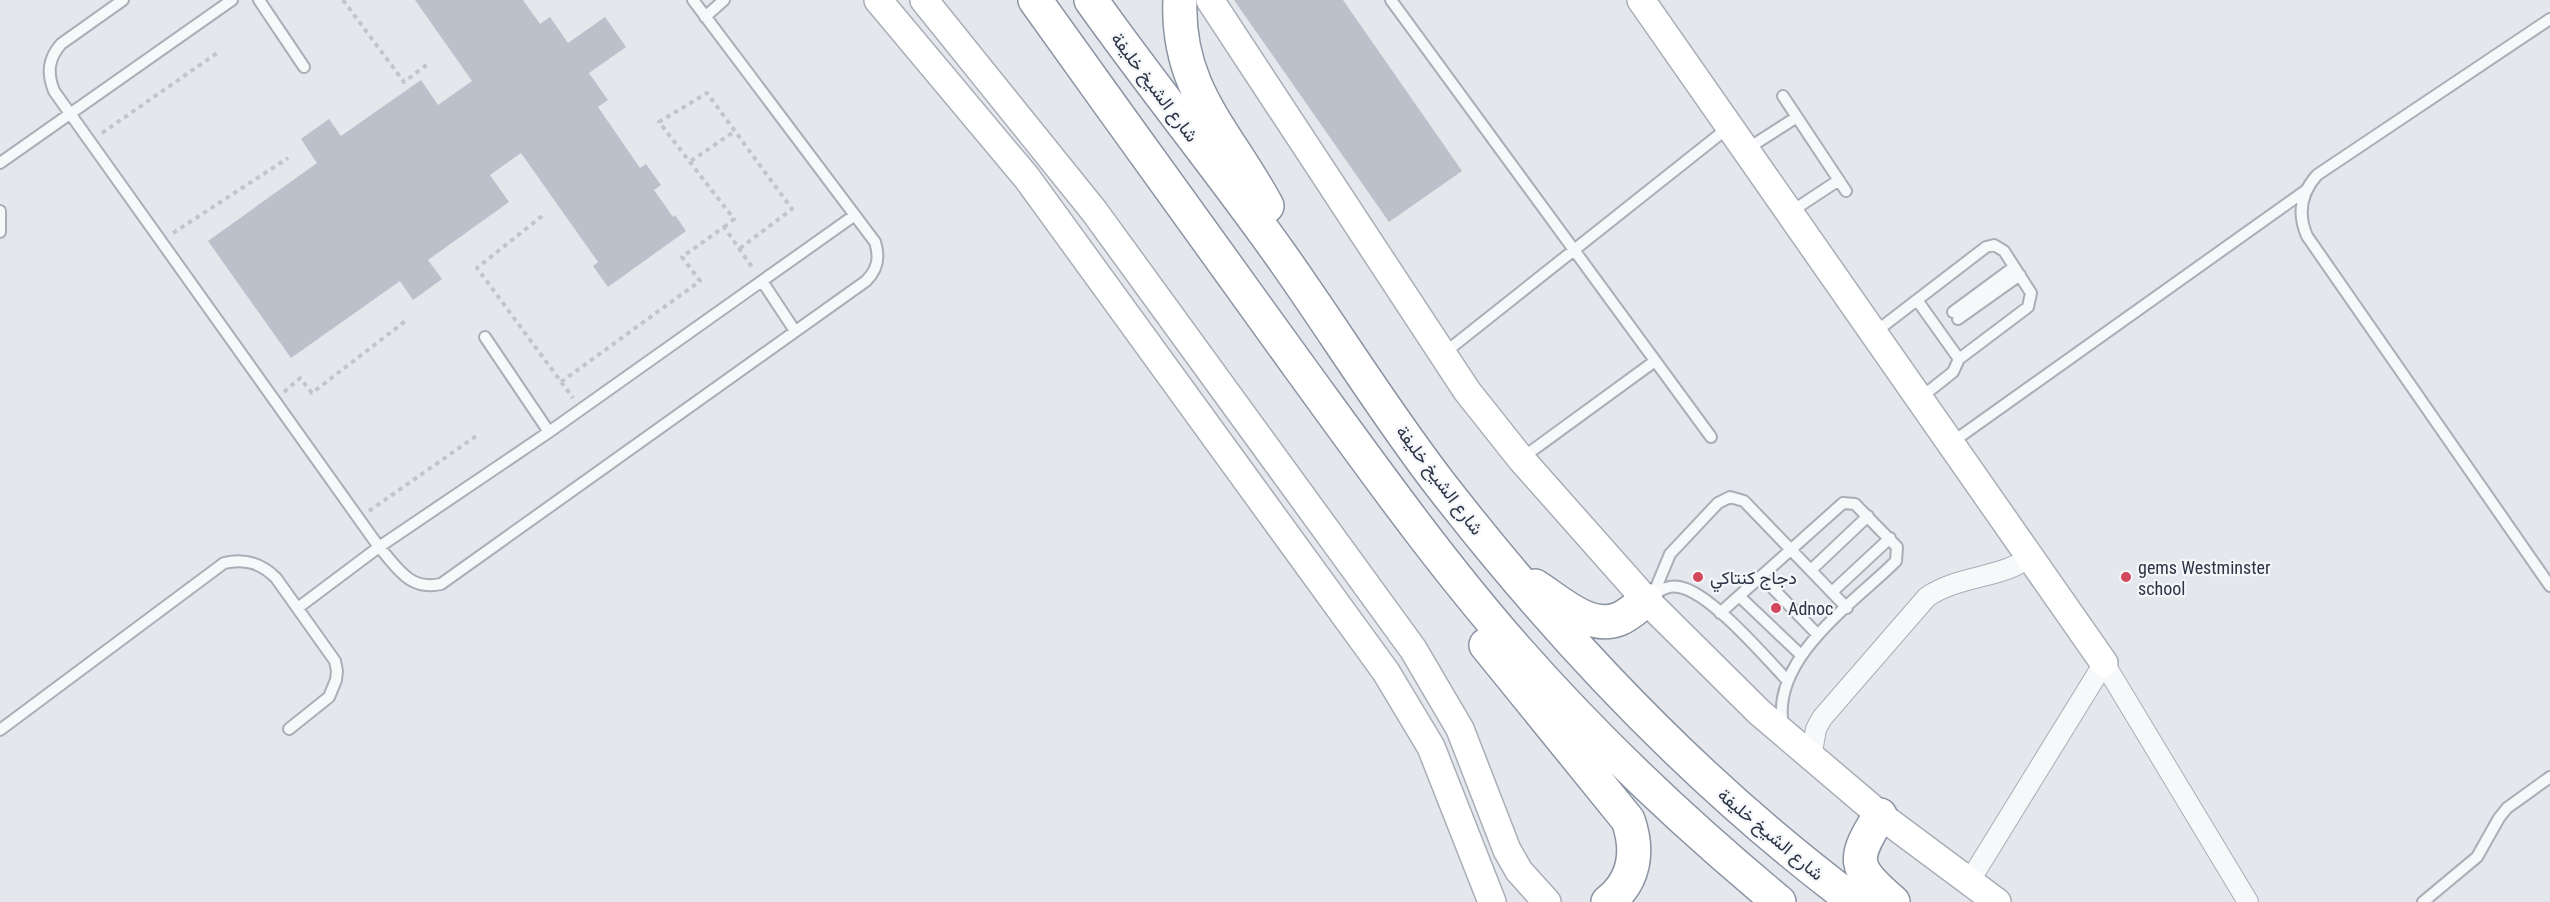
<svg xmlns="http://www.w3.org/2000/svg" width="2550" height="902" viewBox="0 0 2550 902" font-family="'Roboto Condensed',Vazirmatn,sans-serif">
	<rect width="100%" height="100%" fill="#e4e7ec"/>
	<!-- building -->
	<path fill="#bbc0ca" d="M 415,0 L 523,0 L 540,24 L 550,17 L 568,43 L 605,17 L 626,47 L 589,73 L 608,100 L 598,107 L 640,168 L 646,164 L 661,185 L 654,190 L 673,217 L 675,215 L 686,231 L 608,287 L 593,266 L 598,262 L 521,153 L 490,175 L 509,202 L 428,260 L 442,279 L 413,300 L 400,281 L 291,358 L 208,241 L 317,163 L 301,139 L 329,119 L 341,136 L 421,80 L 438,105 L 472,81 Z
		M 1234,0 L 1343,0 L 1462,171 L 1389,222 Z"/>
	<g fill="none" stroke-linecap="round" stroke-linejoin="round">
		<defs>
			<path id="lane" d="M 123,0 L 61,44 C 48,59 47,73 54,91 L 379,547 C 398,568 409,591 441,584 L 866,281 C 878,269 880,257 875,242 L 693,0
				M 259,0 L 304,67
				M 1391,0 L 1711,437
				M 705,17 L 724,0
				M 2550,19 L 2317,175 C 2301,193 2297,213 2307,236 L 2550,586
				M 1783,96 L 1846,191
				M 1747,149 L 1797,117
				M 0,163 L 232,0
				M 0,211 L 0,232
				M 1789,213 L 1839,180
				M 762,281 L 795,331
				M 1917,300 L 1959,359
				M 1953,312 L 2014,267
				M 1958,319 L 2020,275
				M 1874,333 L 1986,247 L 1994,245 L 2004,251 L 2031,293 L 2028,307 L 1959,359 L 1953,372 L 1919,399
				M 485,337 L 549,432
				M 1443,354 L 1729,127
				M 1951,443 L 2305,191
				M 1522,458 L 1655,361
				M 1811,570 L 1868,516
				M 1761,576 L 1818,635
				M 1832,592 L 1890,538
				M 1653,595 L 1670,554 L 1718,503 L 1730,497 L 1744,501 L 1847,608
				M 1653,595 C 1661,590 1668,585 1679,587 C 1710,592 1765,657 1788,681
				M 1739,596 L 1801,655
				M 299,607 L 379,547 L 549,432 L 855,215
				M 1720,613 L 1843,503 L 1855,504 L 1897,547 L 1896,561 C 1854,603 1770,658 1783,726
				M 0,730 L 224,563 C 245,558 261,563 276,578 L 335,661 L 337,671 L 336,680 L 329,697 L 289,729
				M 2423,902 L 2477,857 L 2499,818 L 2507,808 L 2550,777"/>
			<path id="street" d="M 1811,758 L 1816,729 L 1822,718 L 1927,597 C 1961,574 2003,579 2030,556
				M 1969,882 L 2104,663 L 2248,902"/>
			<path id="secondary" d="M 878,0 L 1027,178 L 1386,672 L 1431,747 L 1492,902
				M 924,0 L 1094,211 L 1413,649 L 1460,729 L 1507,850 L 1519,871 L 1547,902
				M 1210,0 L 1467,391 L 1521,459 L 1646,600 L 1759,712 L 1880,815 L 1997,902
				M 1641,0 L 2104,663"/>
			<path id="highway" d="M 1035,0 C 1123,123 1212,246 1300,368 C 1370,464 1438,560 1516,649 C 1596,740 1685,824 1779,902
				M 1091,0 C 1152,86 1219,168 1280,254 C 1334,330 1383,410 1440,484 C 1561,640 1696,783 1855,902
				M 1180,0 C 1176,89 1228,133 1267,206
				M 1535,586 C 1559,601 1589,631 1619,619 C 1629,615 1638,606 1646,600
				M 1486,645 L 1628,820 C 1639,851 1635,881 1608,902
				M 1880,815 C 1852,860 1852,867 1893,902"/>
		</defs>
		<!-- lane casing -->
		<use href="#lane" stroke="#a9aeb7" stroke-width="14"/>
		<!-- street casing -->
		<use href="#street" stroke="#a9aeb7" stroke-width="22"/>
		<!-- secondary casing -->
		<use href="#secondary" stroke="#a9aeb7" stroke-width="30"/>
		<!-- highway casing -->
		<use href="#highway" stroke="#8b94a3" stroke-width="36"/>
		<!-- path -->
		<path stroke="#c2c5cb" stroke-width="4" stroke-dasharray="4.5 4.5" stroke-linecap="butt" d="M 343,0 L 404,82 L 429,63
			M 102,133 L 220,51
			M 691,161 L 735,131
			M 542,216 L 477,268 L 573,398
			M 724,227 L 734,219 L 659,122 L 707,93 L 792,209 L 739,249
			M 173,233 L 288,158
			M 561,382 L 700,281 L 682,257 L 724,227 L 754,270
			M 284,392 L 300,378 L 312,393 L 408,319
			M 369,511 L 479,434"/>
		<!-- lane -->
		<use href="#lane" stroke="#f7f8fa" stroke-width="10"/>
		<!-- street -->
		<use href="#street" stroke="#f7f8fa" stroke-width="20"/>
		<!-- secondary -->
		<use href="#secondary" stroke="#fff" stroke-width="27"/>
		<!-- highway -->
		<use href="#highway" stroke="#fff" stroke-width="33"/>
	</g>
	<!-- markers -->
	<g fill="#d1495b" stroke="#f4f6f9" stroke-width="2">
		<circle cx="1698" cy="577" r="6"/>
		<circle cx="2126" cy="577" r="6"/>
		<circle cx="1776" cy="608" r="6"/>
	</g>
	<g text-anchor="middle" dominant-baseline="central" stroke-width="4.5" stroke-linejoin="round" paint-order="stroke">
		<!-- street labels -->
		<g font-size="18" fill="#2b3445" stroke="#f4f6f9">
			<text transform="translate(1155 87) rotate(53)">شارع الشيخ خليفة</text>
			<text transform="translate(1440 480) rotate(53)">شارع الشيخ خليفة</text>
			<text transform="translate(1771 834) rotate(40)">شارع الشيخ خليفة</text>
		</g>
		<!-- poi labels -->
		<g font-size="18" fill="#2b3445" stroke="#f4f6f9" text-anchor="start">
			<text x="2138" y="567">gems Westminster<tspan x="2138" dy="21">school</tspan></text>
			<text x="1710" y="577">دجاج كنتاكي</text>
			<text x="1788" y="608">Adnoc</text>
		</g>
	</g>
</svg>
